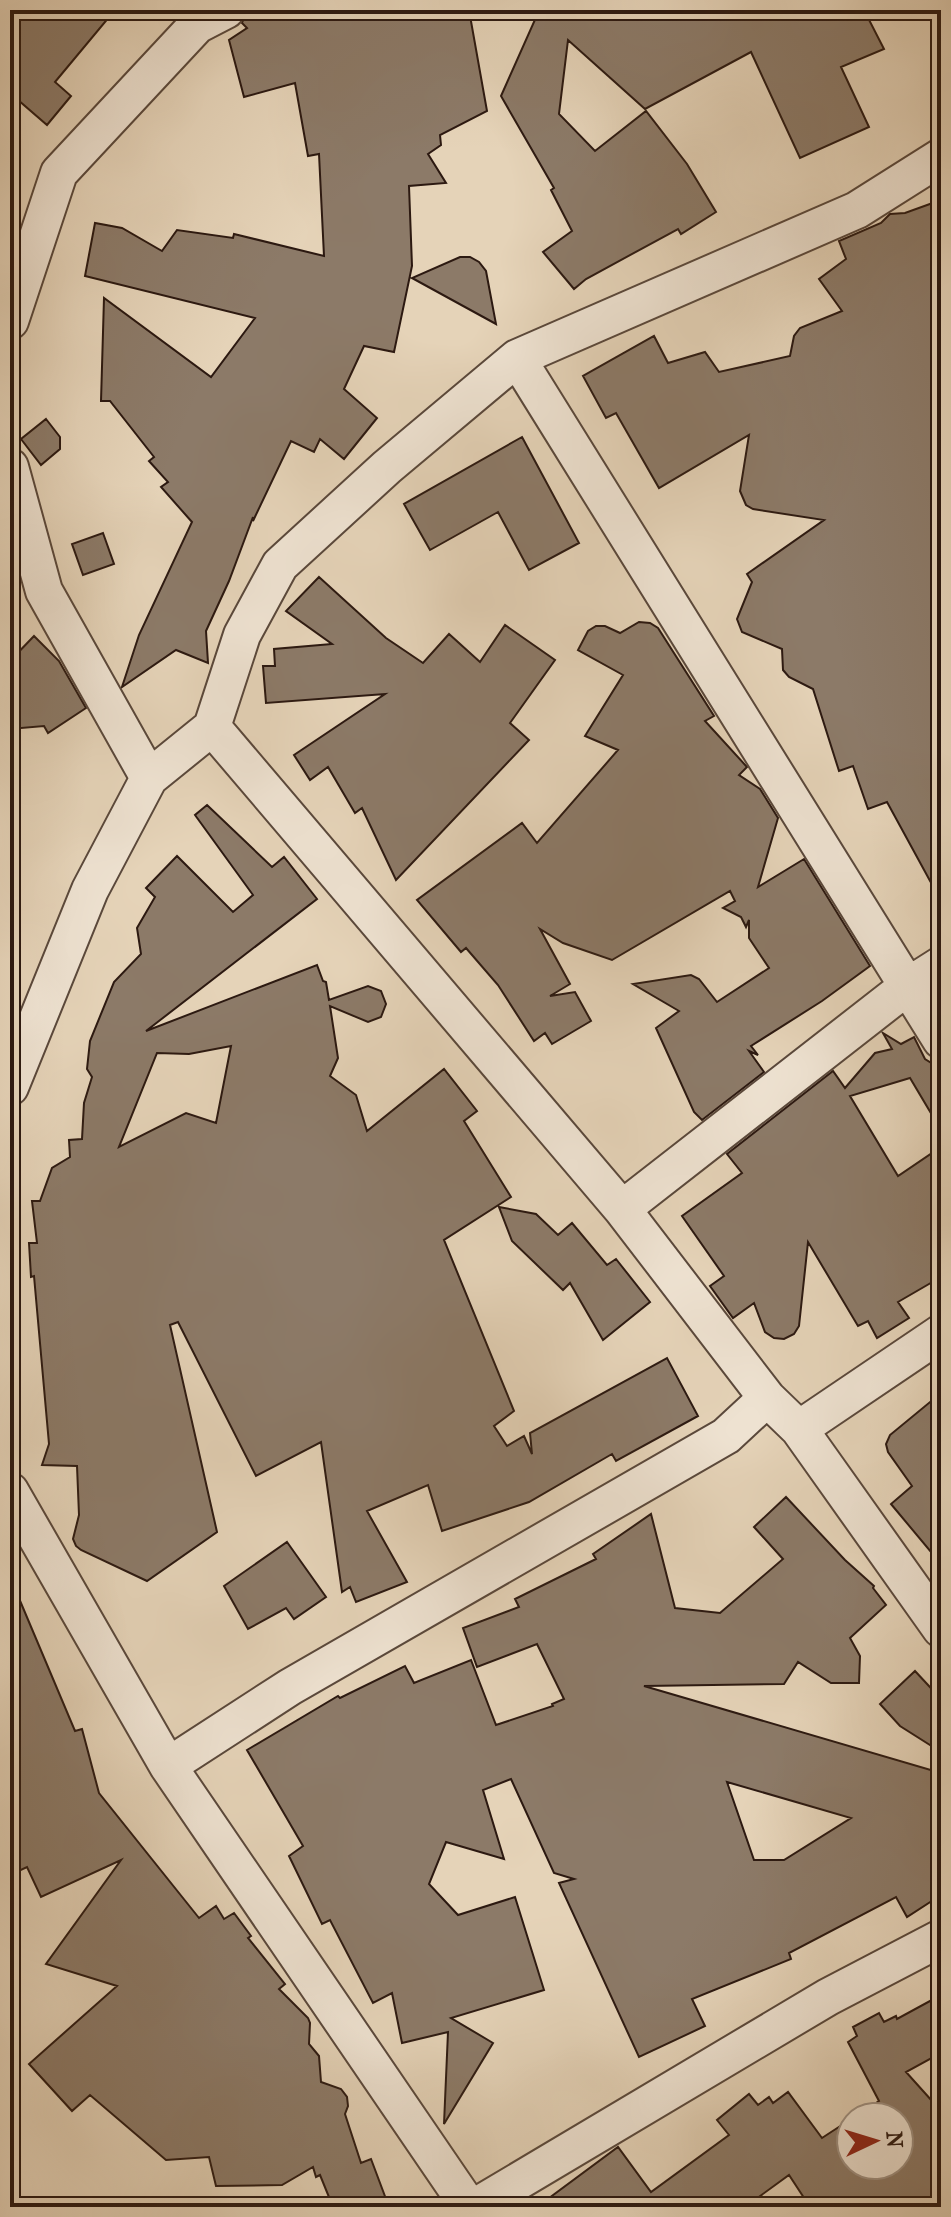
<svg xmlns="http://www.w3.org/2000/svg" width="951" height="2217" viewBox="0 0 951 2217" font-family="'IM FELL French Canon',serif">
	<rect width="100%" height="100%" fill="#e5d3b8"/>
	<filter id="stains"><feTurbulence type="fractalNoise" baseFrequency=".0025" numOctaves="4"/><feColorMatrix values="0 0 0 0 .2 0 0 0 0 .09 0 0 0 0 .02 0 0 0 .5 -.17"/></filter>
	<radialGradient id="worn" r=".72"><stop offset=".6" stop-color="#630" stop-opacity="0"/><stop offset="1" stop-color="#630" stop-opacity=".3"/></radialGradient>
	<!-- building -->
	<path fill="#8c7a68" stroke="#2c1911" stroke-width="2" fill-rule="evenodd" d="M 19,10 L 115,10 L 55,82 L 71,96 L 47,125 L 10,93 L 10,21 Z
		M 247,10 L 469,10 L 487,111 L 440,135 L 441,145 L 428,154 L 446,183 L 409,186 L 412,266 L 394,352 L 364,346 L 344,389 L 377,418 L 344,459 L 320,439 L 314,452 L 291,441 L 253,521 L 253,517 L 229,581 L 206,631 L 208,663 L 176,650 L 122,687 L 139,635 L 192,522 L 161,487 L 168,482 L 149,461 L 154,457 L 110,401 L 101,401 L 104,298 L 211,377 L 255,318 L 85,276 L 95,223 L 122,228 L 162,251 L 177,230 L 233,238 L 234,234 L 324,256 L 319,154 L 308,156 L 295,83 L 244,97 L 229,40 L 247,28 L 242,23 Z
		M 535,10 L 864,10 L 884,49 L 841,67 L 869,127 L 800,158 L 751,52 L 645,109 L 568,40 L 559,114 L 595,151 L 646,111 L 687,164 L 716,212 L 681,234 L 678,229 L 586,279 L 574,289 L 543,252 L 572,231 L 551,190 L 554,188 L 501,96 L 538,13 Z
		M 941,200 L 941,901 L 887,802 L 868,809 L 853,766 L 839,771 L 813,689 L 789,677 L 783,670 L 782,649 L 742,632 L 737,619 L 752,582 L 747,574 L 824,520 L 753,509 L 746,505 L 740,491 L 749,435 L 659,488 L 616,413 L 606,418 L 583,376 L 654,336 L 668,363 L 705,352 L 719,372 L 790,356 L 794,336 L 800,328 L 842,311 L 819,279 L 846,259 L 839,241 L 881,223 L 890,214 L 905,213 Z
		M 460,257 L 470,257 L 479,262 L 486,271 L 496,324 L 412,278 Z
		M 46,419 L 60,437 L 60,449 L 41,465 L 21,439 Z
		M 522,437 L 579,543 L 529,570 L 498,512 L 430,550 L 404,504 Z
		M 103,533 L 114,564 L 83,575 L 72,544 Z
		M 319,577 L 386,638 L 423,663 L 449,634 L 480,662 L 505,625 L 555,660 L 510,723 L 529,740 L 396,880 L 362,808 L 355,813 L 328,767 L 310,780 L 294,755 L 385,694 L 266,703 L 263,666 L 275,666 L 274,649 L 332,644 L 286,611 Z
		M 639,622 L 650,623 L 658,628 L 714,716 L 705,721 L 747,767 L 739,775 L 760,789 L 778,818 L 758,887 L 804,859 L 870,966 L 822,1001 L 751,1046 L 758,1055 L 749,1051 L 764,1072 L 702,1120 L 694,1112 L 656,1028 L 679,1011 L 633,984 L 691,975 L 699,979 L 717,1002 L 769,968 L 749,938 L 749,920 L 746,927 L 741,917 L 723,908 L 735,901 L 730,891 L 612,960 L 563,943 L 540,929 L 570,984 L 550,996 L 575,992 L 591,1021 L 552,1044 L 545,1033 L 534,1041 L 498,985 L 466,948 L 461,952 L 417,900 L 522,823 L 537,843 L 618,750 L 585,736 L 623,675 L 578,650 L 588,631 L 596,626 L 605,626 L 620,633 Z
		M 34,636 L 59,661 L 86,708 L 48,733 L 44,726 L 10,729 L 10,661 Z
		M 207,805 L 272,867 L 284,857 L 317,899 L 146,1031 L 317,965 L 323,981 L 326,982 L 329,1000 L 368,986 L 381,991 L 386,1004 L 381,1017 L 368,1022 L 330,1006 L 338,1058 L 330,1076 L 356,1095 L 367,1131 L 444,1069 L 477,1111 L 464,1121 L 511,1197 L 444,1240 L 514,1411 L 494,1426 L 507,1446 L 524,1436 L 532,1454 L 530,1433 L 667,1358 L 698,1416 L 616,1461 L 612,1454 L 529,1502 L 442,1531 L 428,1485 L 367,1511 L 407,1582 L 356,1602 L 350,1587 L 342,1592 L 321,1442 L 256,1476 L 178,1322 L 170,1325 L 217,1532 L 147,1581 L 81,1550 L 76,1546 L 73,1539 L 79,1515 L 77,1466 L 42,1465 L 49,1444 L 34,1276 L 31,1277 L 29,1243 L 37,1243 L 32,1201 L 40,1201 L 52,1168 L 70,1157 L 69,1140 L 82,1139 L 84,1103 L 92,1077 L 87,1069 L 90,1041 L 114,982 L 141,954 L 137,928 L 155,897 L 146,888 L 177,856 L 233,912 L 253,895 L 195,815 ZM 231,1046 L 216,1123 L 186,1113 L 119,1147 L 157,1053 L 189,1054 Z
		M 883,1033 L 901,1044 L 914,1037 L 925,1059 L 941,1069 L 941,1130 L 910,1078 L 850,1096 L 898,1176 L 941,1147 L 941,1277 L 898,1302 L 909,1318 L 877,1338 L 868,1321 L 858,1326 L 808,1242 L 799,1326 L 794,1334 L 784,1339 L 774,1338 L 765,1332 L 754,1303 L 733,1318 L 710,1286 L 724,1276 L 682,1216 L 742,1173 L 727,1154 L 833,1071 L 845,1088 L 875,1053 L 892,1049 Z
		M 499,1207 L 536,1214 L 558,1235 L 572,1223 L 607,1265 L 616,1259 L 650,1302 L 603,1340 L 570,1283 L 563,1290 L 512,1241 Z
		M 941,1393 L 941,1564 L 891,1504 L 912,1486 L 888,1452 L 886,1444 L 890,1435 Z
		M 786,1497 L 845,1560 L 874,1586 L 873,1588 L 886,1605 L 850,1638 L 860,1656 L 859,1683 L 831,1683 L 798,1662 L 784,1684 L 644,1686 L 941,1773 L 941,1895 L 907,1917 L 896,1897 L 789,1953 L 791,1959 L 692,1999 L 705,2026 L 639,2057 L 559,1883 L 574,1879 L 554,1873 L 511,1779 L 483,1790 L 504,1859 L 446,1842 L 429,1884 L 458,1915 L 515,1897 L 544,1990 L 451,2018 L 493,2043 L 444,2124 L 448,2032 L 402,2043 L 392,1993 L 373,2003 L 330,1920 L 322,1924 L 289,1856 L 303,1846 L 247,1750 L 338,1696 L 340,1698 L 405,1666 L 414,1683 L 471,1660 L 496,1725 L 553,1706 L 552,1704 L 564,1699 L 537,1644 L 477,1667 L 463,1628 L 519,1607 L 515,1599 L 596,1559 L 593,1554 L 651,1514 L 675,1608 L 720,1613 L 783,1559 L 754,1527 ZM 727,1782 L 851,1818 L 784,1860 L 754,1860 Z
		M 287,1542 L 326,1597 L 294,1619 L 286,1608 L 248,1629 L 224,1586 Z
		M 10,1577 L 75,1731 L 82,1729 L 99,1793 L 199,1918 L 216,1906 L 224,1919 L 234,1913 L 251,1936 L 248,1938 L 285,1984 L 279,1989 L 308,2018 L 310,2023 L 309,2044 L 319,2056 L 321,2082 L 341,2089 L 347,2097 L 348,2106 L 345,2114 L 361,2163 L 371,2159 L 389,2207 L 333,2207 L 320,2175 L 316,2177 L 313,2167 L 282,2185 L 216,2186 L 209,2157 L 166,2160 L 90,2095 L 72,2111 L 29,2064 L 117,1986 L 46,1964 L 121,1860 L 41,1897 L 27,1867 L 10,1875 Z
		M 915,1671 L 941,1699 L 941,1752 L 900,1726 L 880,1704 Z
		M 941,1995 L 941,2053 L 906,2072 L 941,2111 L 941,2207 L 810,2207 L 789,2175 L 745,2207 L 537,2207 L 618,2147 L 651,2192 L 729,2135 L 717,2120 L 749,2094 L 758,2105 L 769,2097 L 773,2103 L 788,2092 L 822,2138 L 851,2119 L 851,2165 L 899,2165 L 899,2117 L 854,2117 L 879,2101 L 848,2042 L 857,2036 L 853,2027 L 879,2013 L 884,2022 L 896,2016 L 897,2019 Z"/>
	<g fill="none" stroke-linecap="round" stroke-linejoin="round">
		<defs>
			<path id="street" d="M 10,321 L 59,173 L 197,25 L 226,10
				M 517,358 L 941,1040
				M 10,467 L 44,591 L 149,778
				M 212,727 L 622,1209 L 767,1398 L 799,1429 L 941,1629
				M 10,1087 L 90,890 L 149,778 L 212,727 L 242,635 L 280,565 L 387,467 L 517,358 L 857,210 L 941,157
				M 622,1209 L 908,986 L 941,965
				M 799,1429 L 941,1333
				M 10,1491 L 168,1766 L 469,2207
				M 168,1766 L 290,1687 L 726,1436 L 767,1398
				M 475,2207 L 828,1997 L 941,1938"/>
		</defs>
		<!-- street casing -->
		<use href="#street" stroke="#5a483b" stroke-width="40"/>
		<!-- street -->
		<use href="#street" stroke="#eee2d1" stroke-width="36"/>
	</g>
	<!-- margin -->
	<rect width="951" height="2217" fill="none" stroke="#e5d3b8" stroke-width="40"/>
	<rect x="12" y="12" width="927" height="2193" fill="none" stroke="#2c1911" stroke-width="4"/>
	<rect x="20" y="20" width="911" height="2177" fill="none" stroke="#2c1911" stroke-width="2"/>
	<!-- north arrow -->
	<g transform="translate(875 2141) rotate(86)"><circle r="38" fill="#eee2d1" stroke="#a09284" stroke-width="2"/>
	<path d="M0-6L14 30L0 20L-14 30Z" fill="#8f2418"/>
	<text y="-12" font-size="22" font-weight="bold" text-anchor="middle" fill="#2c1911">N</text>
	</g>
	<rect width="100%" height="100%" filter="url(#stains)"/>
	<rect width="100%" height="100%" fill="url(#worn)"/>
</svg>
